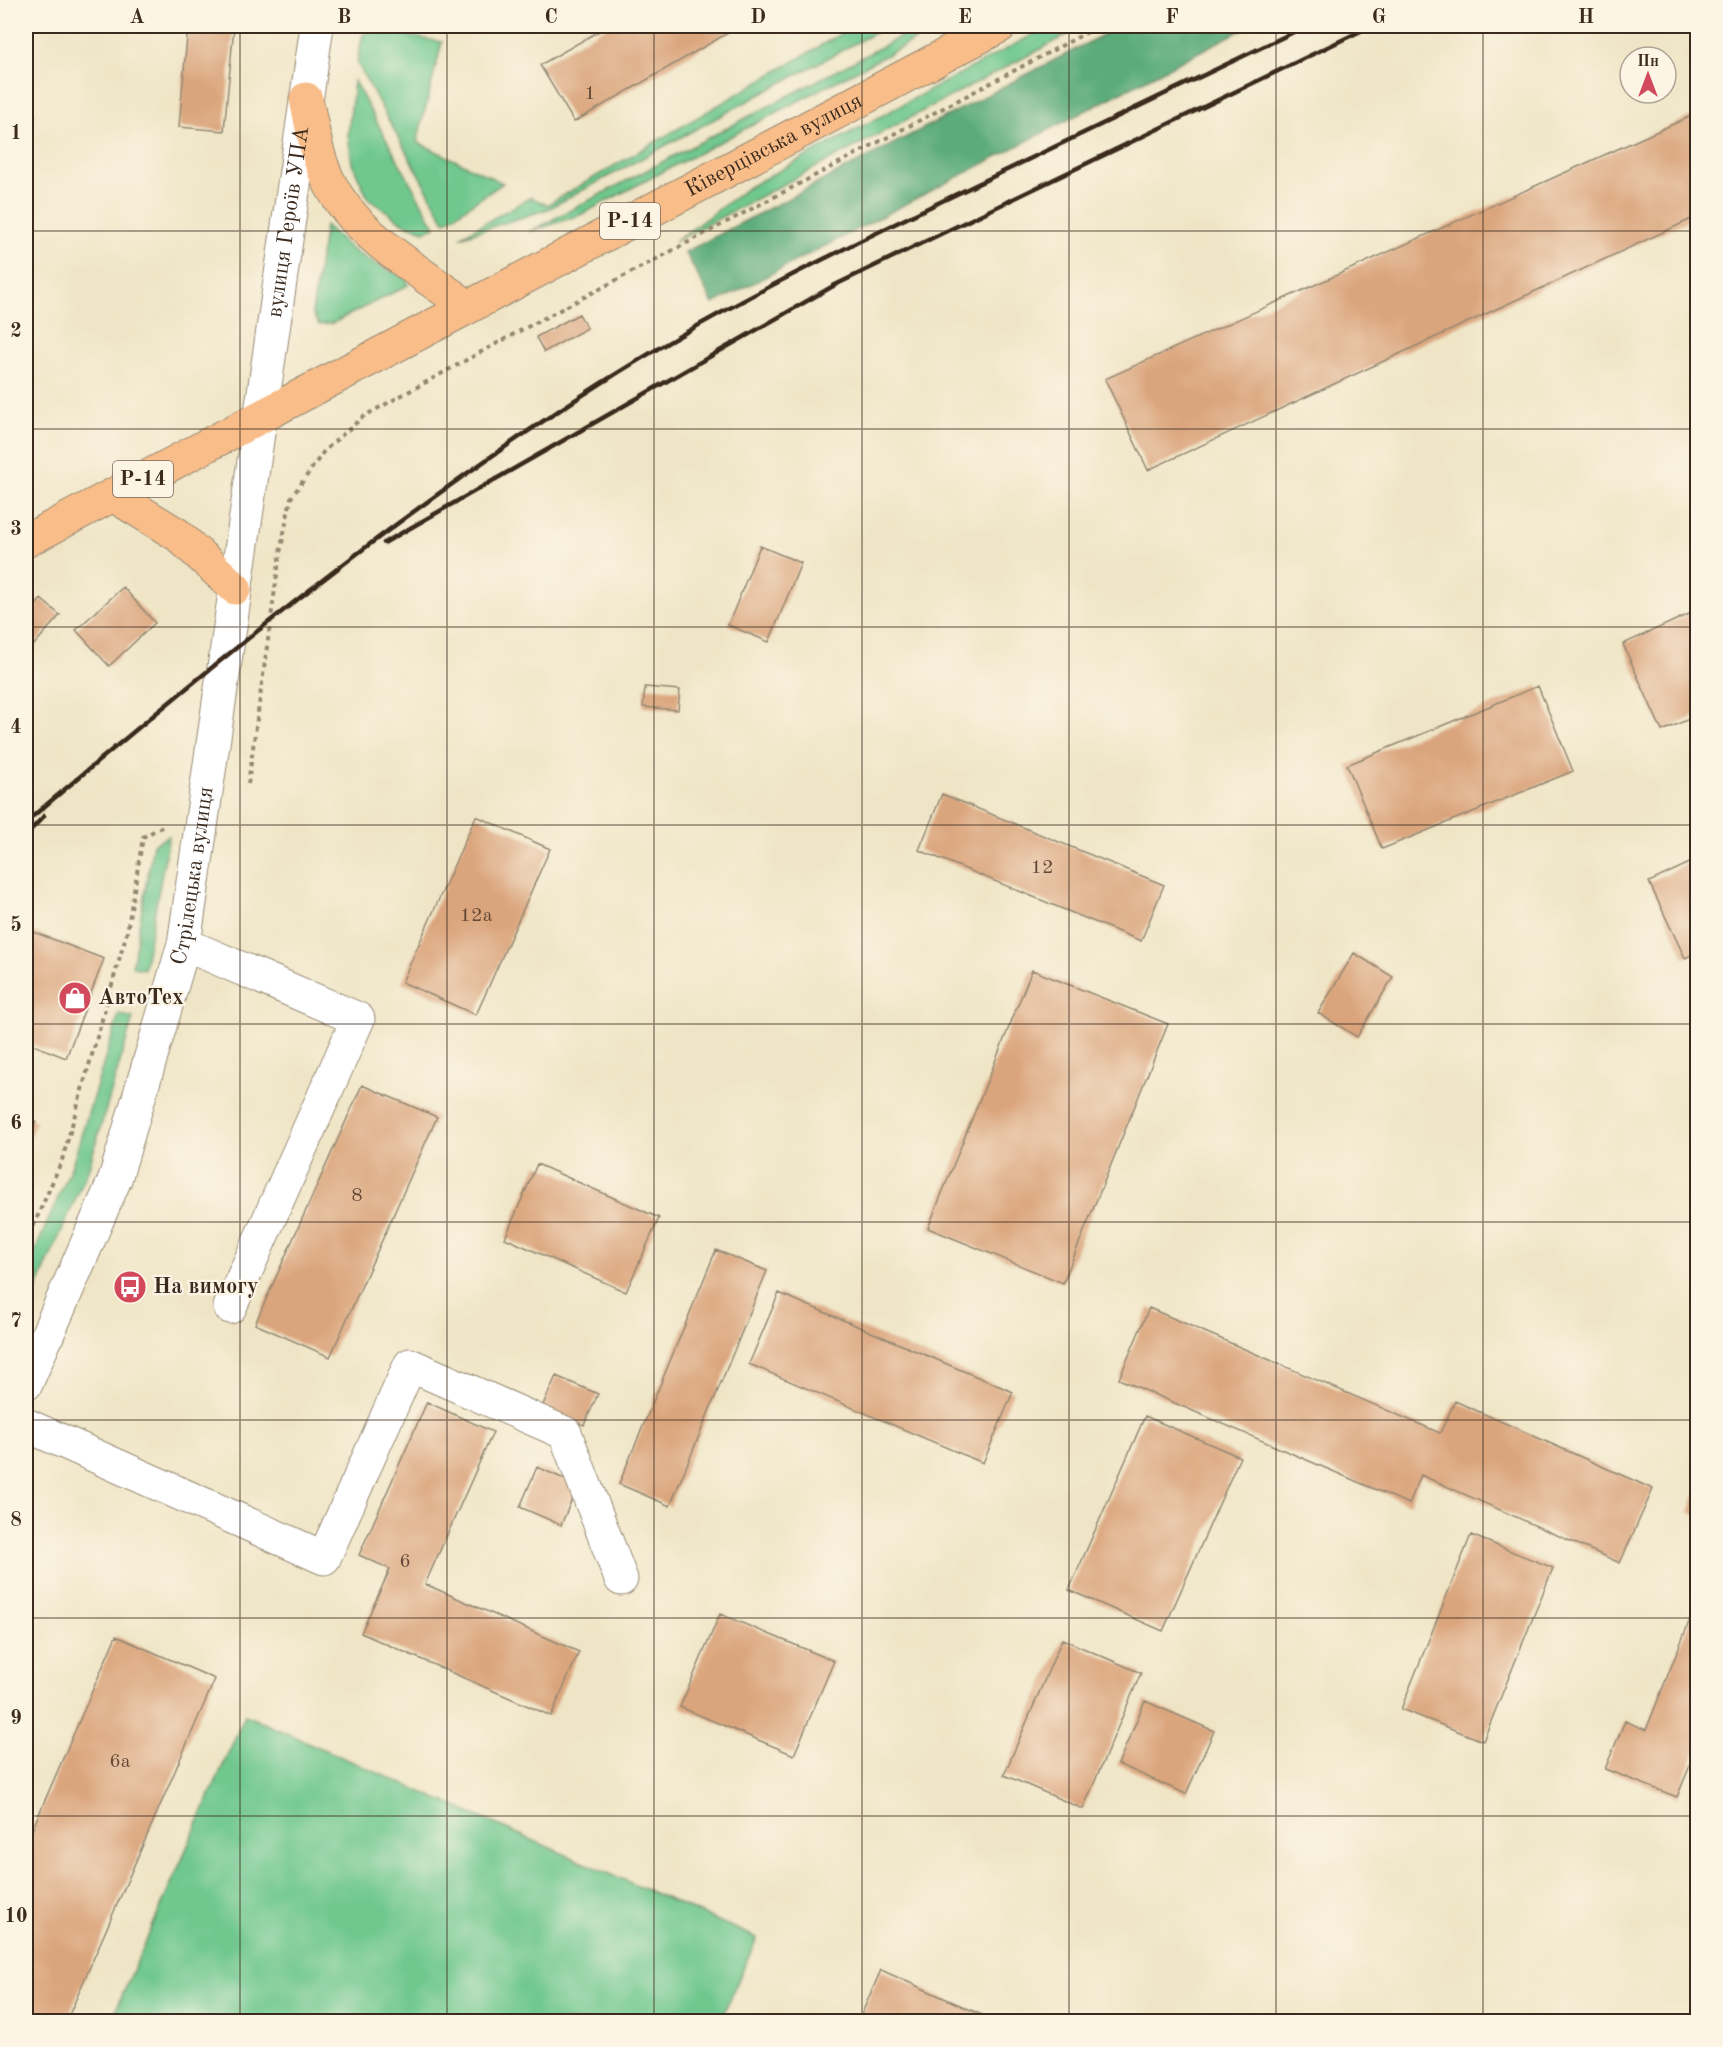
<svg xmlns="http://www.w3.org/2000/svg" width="1723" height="2047" viewBox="0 0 1723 2047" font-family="'Old Standard TT',serif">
	<rect width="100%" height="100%" fill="#fcf5e5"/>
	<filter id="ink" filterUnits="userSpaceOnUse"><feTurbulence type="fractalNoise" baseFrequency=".0167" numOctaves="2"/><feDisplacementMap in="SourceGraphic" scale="12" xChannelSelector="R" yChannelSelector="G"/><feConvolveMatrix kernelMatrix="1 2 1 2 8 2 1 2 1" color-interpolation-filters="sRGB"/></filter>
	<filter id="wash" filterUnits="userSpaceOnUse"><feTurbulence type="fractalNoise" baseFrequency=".008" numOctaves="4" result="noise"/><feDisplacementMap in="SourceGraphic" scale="24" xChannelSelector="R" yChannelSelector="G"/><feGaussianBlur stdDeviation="1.35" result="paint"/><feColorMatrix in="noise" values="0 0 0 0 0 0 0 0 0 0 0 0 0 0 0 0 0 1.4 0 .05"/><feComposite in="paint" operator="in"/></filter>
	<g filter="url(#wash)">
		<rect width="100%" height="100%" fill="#efe5c6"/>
		<!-- green -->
		<path fill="#6fc88f" stroke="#557956" stroke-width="1.5" d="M 854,26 L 887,26 L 548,209 L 460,237 L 531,197 L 547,205 Z
			M 921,26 L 942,26 L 580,215 L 529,232 Z
			M 1049,26 L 1084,26 L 674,242 L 749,187 Z
			M 376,30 L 442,42 L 417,142 L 503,183 L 445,222 L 357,63 L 363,34 Z
			M 354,81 L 435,227 L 424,231 L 403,223 L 368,198 L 352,163 L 348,135 Z
			M 325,225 L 352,250 L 373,263 L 406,278 L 408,285 L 333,323 L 319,325 L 312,313 Z
			M 169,836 L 144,969 L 132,967 L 153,844 Z
			M 119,1014 L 133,1018 L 88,1170 L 26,1313 L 26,1272 L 72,1165 Z
			M 245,1715 L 757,1938 L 720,2021 L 111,2021 Z"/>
		<!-- forest -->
		<path fill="#5bac7a" stroke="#4b6b4c" stroke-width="1.5" d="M 1120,26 L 1249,26 L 713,304 L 685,252 Z"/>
		<g id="blocks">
			<!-- building -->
			<path fill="#daa47b" d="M 188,26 L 234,26 L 224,131 L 179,127 Z
				M 608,26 L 740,26 L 574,122 L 540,65 Z
				M 26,113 L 35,115 L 26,148 Z
				M 1698,113 L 1698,216 L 1148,470 L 1105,379 Z
				M 579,314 L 587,328 L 544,352 L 536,337 Z
				M 760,546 L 801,563 L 769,642 L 728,625 Z
				M 123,587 L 155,623 L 109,666 L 76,630 Z
				M 41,599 L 60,615 L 26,654 L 26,617 Z
				M 1698,610 L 1698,715 L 1662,731 L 1623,644 Z
				M 1538,686 L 1573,771 L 1382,849 L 1347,765 Z
				M 645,687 L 680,690 L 678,710 L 643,707 Z
				M 942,794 L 1164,885 L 1141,941 L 919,850 Z
				M 476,816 L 550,849 L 476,1015 L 402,982 Z
				M 1698,859 L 1698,952 L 1685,958 L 1649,882 Z
				M 26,929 L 104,959 L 66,1058 L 26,1042 Z
				M 1354,953 L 1393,977 L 1357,1037 L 1318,1013 Z
				M 1032,970 L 1168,1024 L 1063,1283 L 928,1228 Z
				M 362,1085 L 437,1117 L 330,1357 L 255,1324 Z
				M 26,1117 L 36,1121 L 26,1147 Z
				M 537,1164 L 659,1218 L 626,1292 L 505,1238 Z
				M 716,1250 L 767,1271 L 670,1506 L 619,1484 Z
				M 779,1293 L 1013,1392 L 983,1463 L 749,1364 Z
				M 1149,1308 L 1440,1433 L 1455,1401 L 1653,1489 L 1620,1563 L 1421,1475 L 1409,1504 L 1119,1379 Z
				M 556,1376 L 598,1394 L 584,1425 L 542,1407 Z
				M 427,1402 L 493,1432 L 425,1584 L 579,1652 L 551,1716 L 361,1633 L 390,1569 L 359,1555 Z
				M 1145,1416 L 1240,1457 L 1163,1631 L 1069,1590 Z
				M 537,1467 L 578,1485 L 561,1525 L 520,1507 Z
				M 1697,1491 L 1698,1491 L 1698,1516 L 1689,1512 Z
				M 1471,1535 L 1553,1568 L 1483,1741 L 1401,1709 Z
				M 1697,1602 L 1698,1746 L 1677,1797 L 1605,1769 L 1625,1721 L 1646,1730 Z
				M 720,1614 L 834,1661 L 794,1755 L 680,1707 Z
				M 116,1636 L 215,1679 L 66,2022 L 26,2022 L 26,1844 Z
				M 1062,1639 L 1141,1673 L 1083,1809 L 1004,1775 Z
				M 1145,1701 L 1214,1731 L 1186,1794 L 1118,1764 Z
				M 881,1970 L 982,2015 L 979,2022 L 858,2022 Z"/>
		</g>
	</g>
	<g filter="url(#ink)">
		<use href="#blocks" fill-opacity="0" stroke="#958872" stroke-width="1.5"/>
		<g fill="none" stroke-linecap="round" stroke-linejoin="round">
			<defs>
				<g id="minor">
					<path d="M 184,944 L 358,1019 L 230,1307"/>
					<path id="s1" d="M 26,1384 L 115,1179 L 184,944 L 317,26"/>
					<path d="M 26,1425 L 324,1558 L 410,1365 L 565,1433 L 621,1579"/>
				</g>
				<g id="major">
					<path d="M 306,99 C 313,130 317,163 334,191 C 362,239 424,274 468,307"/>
					<path d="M 113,495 L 178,535 L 235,588"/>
					<path id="s2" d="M 26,541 L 1000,26"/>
				</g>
			</defs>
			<!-- minor casing -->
			<use href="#minor" stroke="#958872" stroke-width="35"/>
			<!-- major casing -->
			<use href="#major" stroke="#958872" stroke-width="35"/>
			<!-- path -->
			<path stroke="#958872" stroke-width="4" stroke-dasharray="4.5 4.5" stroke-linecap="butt" d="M 248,784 L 280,553 L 291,498 L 324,451 L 364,416 L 514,334 L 1099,26
				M 26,1243 L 62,1160 L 127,932 L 143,837 L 165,825"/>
			<!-- minor -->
			<use href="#minor" stroke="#fff" stroke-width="33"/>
			<!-- major -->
			<use href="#major" stroke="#f8bd89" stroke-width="33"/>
			<!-- rail -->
			<path stroke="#3b2a1e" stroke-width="4.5" d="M 384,543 L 835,285 L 1371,26
				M 26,822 C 209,667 397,513 600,384 C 716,310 840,250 963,191 C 1077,136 1191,81 1306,26
				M 26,835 L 44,816"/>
		</g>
	</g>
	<!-- grid -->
	<path fill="none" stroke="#3b2a1e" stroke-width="1.5" stroke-opacity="0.55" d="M 240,26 L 240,2022M 447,26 L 447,2022M 654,26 L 654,2022M 862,26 L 862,2022M 1069,26 L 1069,2022M 1276,26 L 1276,2022M 1483,26 L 1483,2022M 26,231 L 1698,231M 26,429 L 1698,429M 26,627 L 1698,627M 26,825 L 1698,825M 26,1024 L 1698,1024M 26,1222 L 1698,1222M 26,1420 L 1698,1420M 26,1618 L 1698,1618M 26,1816 L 1698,1816"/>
	<!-- icons -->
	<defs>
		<symbol id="shop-disc" viewBox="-11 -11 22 22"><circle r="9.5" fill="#d1495b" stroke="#fcf5e5"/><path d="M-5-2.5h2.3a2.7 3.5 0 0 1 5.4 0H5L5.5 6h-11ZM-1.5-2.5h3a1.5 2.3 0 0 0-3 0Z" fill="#fff"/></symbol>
		<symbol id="bus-disc" viewBox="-11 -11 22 22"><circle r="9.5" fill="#d1495b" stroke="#fcf5e5"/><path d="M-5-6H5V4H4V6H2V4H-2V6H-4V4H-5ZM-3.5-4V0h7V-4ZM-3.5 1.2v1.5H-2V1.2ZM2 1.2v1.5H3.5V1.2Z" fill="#fff"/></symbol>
	</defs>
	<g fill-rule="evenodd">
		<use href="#shop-disc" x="56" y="979" width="38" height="38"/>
		<use href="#bus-disc" x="111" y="1268" width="38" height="38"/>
	</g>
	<g text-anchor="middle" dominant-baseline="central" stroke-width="4.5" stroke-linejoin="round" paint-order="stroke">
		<!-- number labels -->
		<g font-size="20" fill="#634835">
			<text x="590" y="94">1</text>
			<text x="1042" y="868">12</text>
			<text x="476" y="916">12а</text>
			<text x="357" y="1196">8</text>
			<text x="405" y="1562">6</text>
			<text x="120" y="1762">6а</text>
		</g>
		<!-- shield labels -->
		<g fill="#fcf5e5" stroke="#75675a" stroke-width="1.5">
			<rect x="600" y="203" width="60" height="36" rx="4.5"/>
			<rect x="113" y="461" width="60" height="36" rx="4.5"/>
		</g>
		<g font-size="21" font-weight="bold" fill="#3b2a1e">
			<text x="630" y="221">Р-14</text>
			<text x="143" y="479">Р-14</text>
		</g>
		<!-- street labels -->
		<g font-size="22" fill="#3b2a1e" stroke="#fcf5e5">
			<text stroke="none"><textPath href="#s2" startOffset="846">Ківерцівська вулиця</textPath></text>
			<text stroke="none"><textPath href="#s1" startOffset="1198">вулиця Героїв УПА</textPath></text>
			<text stroke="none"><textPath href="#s1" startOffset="537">Стрілецька вулиця</textPath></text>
		</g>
		<!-- poi labels -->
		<g font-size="22" font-weight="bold" fill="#3b2a1e" stroke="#fcf5e5" text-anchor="start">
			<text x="98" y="998">АвтоТех</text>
			<text x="153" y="1287">На вимогу</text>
		</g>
	</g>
	<!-- margin -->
	<rect width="1723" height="2047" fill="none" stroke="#fcf5e5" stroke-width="66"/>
	<!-- north arrow -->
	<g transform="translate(1648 75)"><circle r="28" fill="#fcf5e5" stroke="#afa495" stroke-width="1.5"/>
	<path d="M0-4.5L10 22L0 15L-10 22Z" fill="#d1495b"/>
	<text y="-9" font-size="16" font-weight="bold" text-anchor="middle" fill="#3b2a1e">Пн</text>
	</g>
	<rect x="33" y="33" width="1657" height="1981" fill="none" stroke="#3b2a1e" stroke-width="2"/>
	<g font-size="20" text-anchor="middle" font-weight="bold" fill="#3b2a1e">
		<text x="137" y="23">A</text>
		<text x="344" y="23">B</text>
		<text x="551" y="23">C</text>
		<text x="758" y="23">D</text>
		<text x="965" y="23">E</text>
		<text x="1172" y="23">F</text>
		<text x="1379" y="23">G</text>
		<text x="1586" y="23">H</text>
		<text x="16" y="139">1</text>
		<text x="16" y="337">2</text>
		<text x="16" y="535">3</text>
		<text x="16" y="733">4</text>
		<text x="16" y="931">5</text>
		<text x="16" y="1129">6</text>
		<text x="16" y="1327">7</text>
		<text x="16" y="1526">8</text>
		<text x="16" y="1724">9</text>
		<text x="16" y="1922">10</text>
	</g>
</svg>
